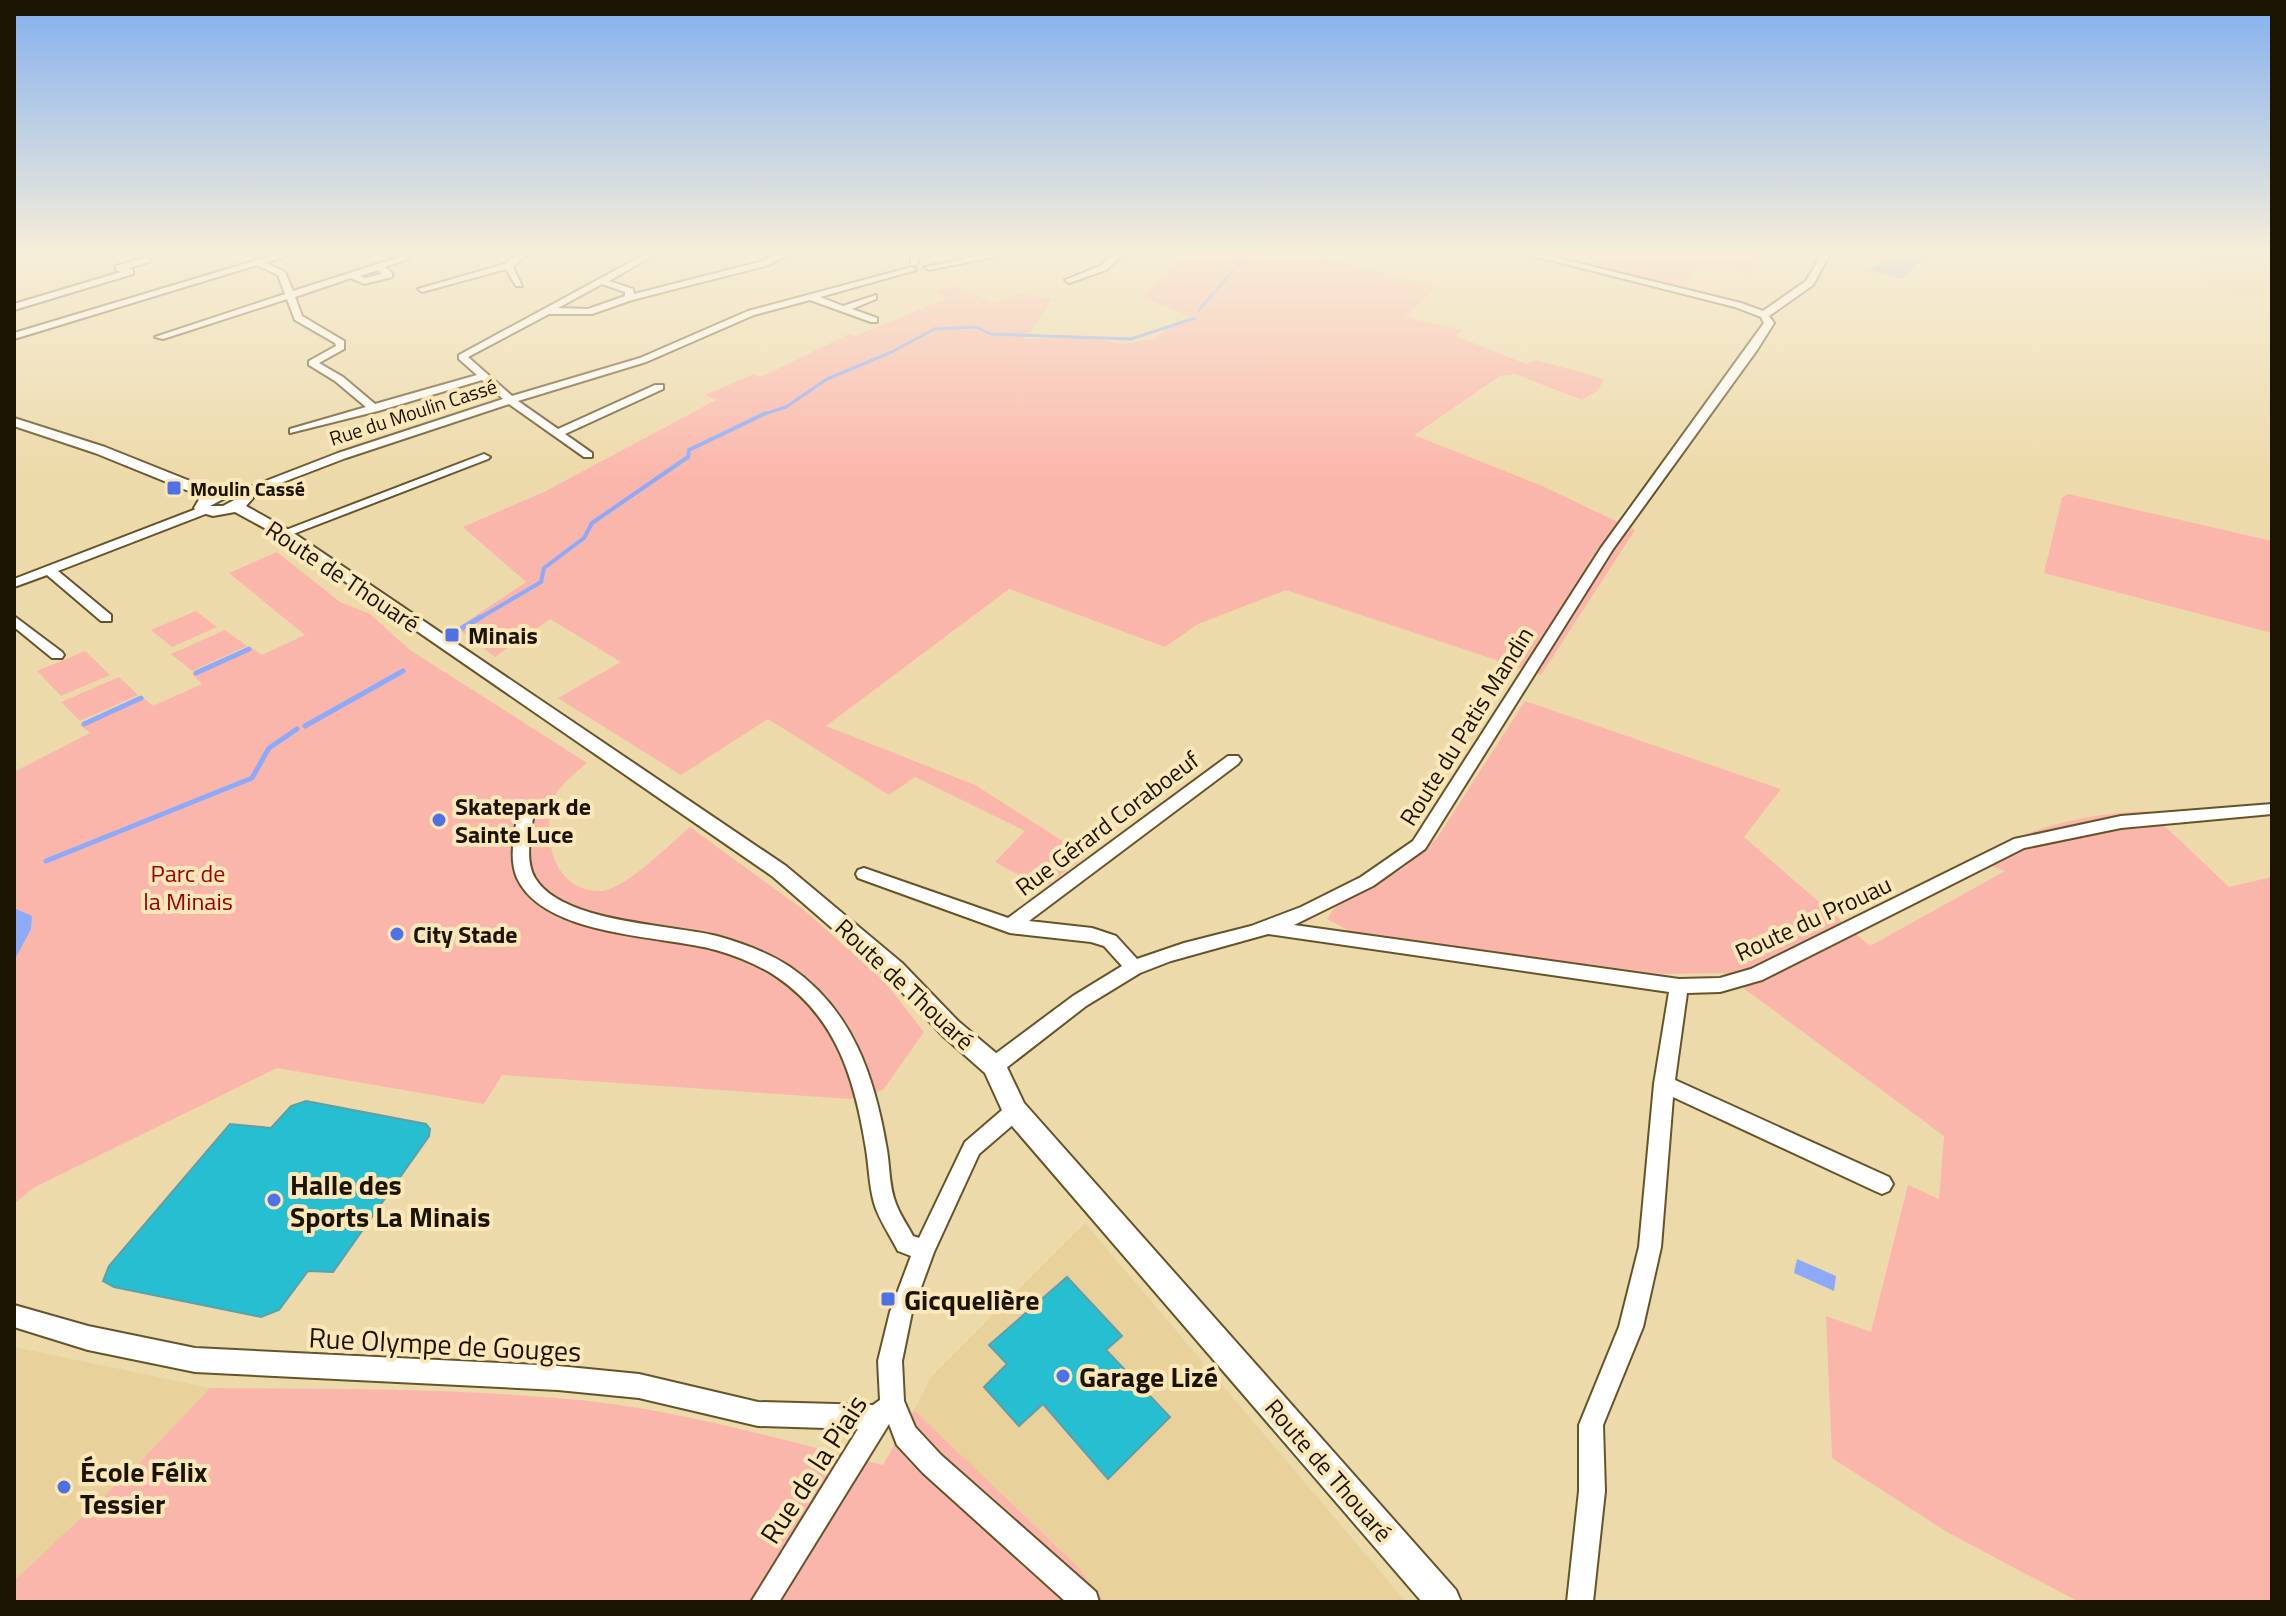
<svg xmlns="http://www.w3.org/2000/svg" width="2286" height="1616" viewBox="0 0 2286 1616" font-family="'Titillium Web',sans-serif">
	<rect width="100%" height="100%" fill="#eddaaa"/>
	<!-- built -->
	<path fill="#e8d19a" d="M 2191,252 L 2272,254 L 2272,300 L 2210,291 Z
		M 1085,1223 L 1406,1602 L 1105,1602 L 1077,1566 L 914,1410 L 932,1376 Z
		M 14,1347 L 210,1388 L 141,1461 L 14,1581 Z"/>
	<!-- green -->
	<path fill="#fbb6ab" d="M 1185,252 L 1302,252 L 1436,287 L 1405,317 L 1463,330 L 1456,336 L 1526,364 L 1536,360 L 1605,379 L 1597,391 L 1582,400 L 1515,374 L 1500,376 L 1414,435 L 1540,485 L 1635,530 L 1541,675 L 1286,590 L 1198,624 L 1165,647 L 1009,589 L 826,726 L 975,785 L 1086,856 L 1043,888 L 995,862 L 1025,831 L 915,777 L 889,795 L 768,719 L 681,775 L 558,698 L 621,662 L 550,619 L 495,657 L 457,628 L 526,582 L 463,527 L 546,491 L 716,400 L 705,395 L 754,374 L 761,377 L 849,334 L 855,336 L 946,299 L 935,291 L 956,286 L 994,304 L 1018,294 L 1052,298 L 1030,333 L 1025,333 L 1026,339 L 1086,337 L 1123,344 L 1154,339 L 1172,324 L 1193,318 L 1142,297 Z
		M 1534,252 L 1759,252 L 1752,273 L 1698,266 L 1685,287 Z
		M 2068,494 L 2272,541 L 2272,633 L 2044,573 L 2062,498 Z
		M 277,552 L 340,602 L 370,614 L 410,650 L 587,763 C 577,772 558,786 554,799 C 541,836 553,892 601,891 C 625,890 671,843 690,827 L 804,910 L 884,981 L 924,1032 L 883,1090 L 851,1099 L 502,1075 L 484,1104 L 277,1068 L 33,1188 L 14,1204 L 14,772 L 90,733 L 80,725 L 142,696 L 153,706 L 202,684 L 192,674 L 250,647 L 262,655 L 305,635 L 229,573 Z
		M 196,611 L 217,627 L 172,647 L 151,630 Z
		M 225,630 L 247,646 L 192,671 L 171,654 Z
		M 85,651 L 110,675 L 61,696 L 37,671 Z
		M 119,677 L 138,695 L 80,721 L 61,702 Z
		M 1525,701 L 1781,789 L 1744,837 L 1870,946 L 2005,871 L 1974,859 C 2028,827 2087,813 2149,811 L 2229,887 L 2272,877 L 2272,1602 L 2079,1602 L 1947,1532 L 1832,1458 L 1826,1316 L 1871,1332 L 1908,1185 L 1939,1199 L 1944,1136 L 1723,973 L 1663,974 L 1355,934 L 1327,919 L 1334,908 L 1404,868 L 1437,838 Z
		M 210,1388 C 325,1389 441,1388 556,1398 C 666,1406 776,1438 883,1465 L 914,1410 L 1077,1566 L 1105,1602 L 14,1602 L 14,1581 L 141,1461 Z"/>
	<!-- water -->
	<path fill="#8daafa" d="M 1910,252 L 1930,252 L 1902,279 L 1869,270 C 1879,260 1900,264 1910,252 Z
		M 14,908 L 32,916 L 31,929 L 14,961 Z
		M 1797,1259 L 1836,1276 L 1834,1291 L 1794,1273 Z"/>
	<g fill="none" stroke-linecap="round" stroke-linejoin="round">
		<!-- stream-far2 -->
		<path stroke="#8daafa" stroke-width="3" d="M 1199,310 L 1249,252
			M 761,415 L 786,407 L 827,379 L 892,352 L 934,329 L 976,327 L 991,334 L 1131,339 L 1195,318"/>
		<!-- stream-far1 -->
		<path stroke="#8daafa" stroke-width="4" d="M 478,619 L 541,582 L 544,568 L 584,538 L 592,523 L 688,457 L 689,450 L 766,413"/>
		<!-- stream -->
		<path stroke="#8daafa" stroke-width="5" d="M 462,628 L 481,617
			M 196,673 L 249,649
			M 84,724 L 141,698
			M 305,726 L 403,671
			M 46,861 L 252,778 L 269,748 L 297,729"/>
	</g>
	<!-- building -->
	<path fill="#26bed1" stroke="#609ea8" stroke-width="2" d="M 306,1101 L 426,1124 L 430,1129 L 429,1136 L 333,1272 L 308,1271 L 279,1310 L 261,1317 L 114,1287 L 103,1281 L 109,1266 L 230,1124 L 271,1128 L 291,1106 Z
		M 1067,1277 L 1122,1336 L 1106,1350 L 1170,1417 L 1108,1479 L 1043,1404 L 1019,1426 L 984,1387 L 1007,1364 L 989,1345 Z"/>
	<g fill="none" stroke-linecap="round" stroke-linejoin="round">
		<defs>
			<path id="minor" d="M 284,252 L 297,252 L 266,263 L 285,272 L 293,291 L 406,255 L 410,258 L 385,267 L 392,273 L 392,277 L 364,284 L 351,278 L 295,297 L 302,316 L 344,341 L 344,349 L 319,363 L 343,377 L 375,404 L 477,375 L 459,359 L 459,355 L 649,252 L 659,252 L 609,281 L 633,289 L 634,294 L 763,261 L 781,252 L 792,252 L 769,265 L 632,300 L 592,314 L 549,314 L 468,357 L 512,396 L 640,358 L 748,311 L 912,267 L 916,270 L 820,297 L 843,306 L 876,295 L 876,299 L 852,309 L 877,318 L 877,322 L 871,322 L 810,300 L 754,315 L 646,362 L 518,401 L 558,429 L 655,385 L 663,385 L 663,389 L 565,434 L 592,453 L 592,457 L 584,457 L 509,404 L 346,458 L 244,497 L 240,495 L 240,491 L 338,453 L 503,399 L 482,380 L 378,411 L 290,433 L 290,429 L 366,407 L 335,381 L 309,365 L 309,361 L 336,346 L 335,343 L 295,320 L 287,299 L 163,339 L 155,337 L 285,294 L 278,275 L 257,265 L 14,339 L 14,333 ZM 378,270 L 382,274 L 365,278 L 360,276 ZM 602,284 L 625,292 L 625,296 L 588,309 L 558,308 Z
				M 521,252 L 530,252 L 513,267 L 522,286 L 516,286 L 506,269 L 422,292 L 418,289 L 505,264 Z
				M 905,252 L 914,252 L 918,255 L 917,265 L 911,265 L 911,258 Z
				M 998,252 L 1016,252 L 929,270 L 925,267 Z
				M 1117,252 L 1126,252 L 1106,270 L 1069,283 L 1065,280 L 1100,266 Z
				M 1518,252 L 1533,252 L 1741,303 L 1763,311 L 1806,281 L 1823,252 L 1831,252 L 1813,285 L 1769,316 L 1774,323 L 1757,350 L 1613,549 L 1425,849 L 1373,886 L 1294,925 L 1679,979 L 1720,978 L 1751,969 L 2014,839 L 2121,816 L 2272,804 L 2272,814 L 2121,828 L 2024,848 L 1762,980 L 1720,992 L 1687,993 L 1675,1080 L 1889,1177 L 1893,1184 L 1889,1191 L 1882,1194 L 1875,1191 L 1673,1097 L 1661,1247 L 1643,1327 L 1603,1425 L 1605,1491 L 1593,1602 L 1567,1602 L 1579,1491 L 1579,1425 L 1619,1327 L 1639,1247 L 1654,1084 L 1669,992 L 1268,934 L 1171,961 L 1140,973 L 1086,1006 L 1001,1072 L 994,1074 L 987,1072 L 984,1066 L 987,1060 L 1073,996 L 1122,966 L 1104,946 L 1091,942 L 1010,933 L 858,878 L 856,874 L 858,870 L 864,868 L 1008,918 L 1228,756 L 1238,756 L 1241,760 L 1238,764 L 1029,921 L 1092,928 L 1116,936 L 1137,959 L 1184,943 L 1251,926 L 1301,907 L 1361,877 L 1413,841 L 1601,548 L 1764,323 L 1761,317 L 1735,307 Z
				M 146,257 L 150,260 L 149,262 L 128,268 L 133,270 L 133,274 L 14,310 L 14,304 L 121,272 L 116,270 L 116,266 Z
				M 484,454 L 490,457 L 488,459 L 288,536 L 280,536 L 278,533 Z
				M 204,506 L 208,507 L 208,513 L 58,571 L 111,615 L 111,621 L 101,621 L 47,575 L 14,587 L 14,579 Z
				M 14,616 L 62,652 L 64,655 L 62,658 L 52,658 L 14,627 Z
				M 525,812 L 533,818 C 530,837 525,861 535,878 C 562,923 669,924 717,936 C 742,943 769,953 790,967 C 853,1010 875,1078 887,1150 C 890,1168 889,1187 896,1204 C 900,1215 908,1226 913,1236 L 919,1238 L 965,1142 L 1008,1105 L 1015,1102 L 1022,1105 L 1025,1111 L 1022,1117 L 979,1154 L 934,1252 L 912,1312 L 902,1361 L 904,1401 L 915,1427 L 941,1455 L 1096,1592 L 1099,1602 L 1066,1602 L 923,1473 L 897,1445 L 889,1424 L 779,1602 L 751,1602 L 858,1429 L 758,1426 L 639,1398 L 558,1390 L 195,1372 L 88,1350 L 14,1327 L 14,1305 L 88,1326 L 195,1348 L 558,1366 L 639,1374 L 758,1402 L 873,1405 L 880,1400 L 878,1361 L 890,1312 L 911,1256 L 898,1251 C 890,1235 879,1220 874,1203 C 869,1185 869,1167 866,1149 C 855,1080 837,1018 777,977 C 759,965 737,956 716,950 C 662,935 544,937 517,878 C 509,859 514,837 517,818 Z"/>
			<path id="tertiary" d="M 14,418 L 105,447 L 215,491 L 227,488 L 245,489 L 253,498 L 246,506 L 289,530 L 786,866 L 902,963 L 958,1021 L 1003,1059 L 1024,1103 L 1456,1590 L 1461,1602 L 1422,1602 L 1006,1119 L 985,1073 L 942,1035 L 886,975 L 772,876 L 279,536 L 235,512 L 213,516 L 196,511 L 194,508 L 201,496 L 95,453 L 14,426 ZM 229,496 L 238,498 L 223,506 L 210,506 Z"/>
		</defs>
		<!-- minor casing -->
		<use href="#minor" stroke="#665429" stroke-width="4"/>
		<!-- tertiary casing -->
		<use href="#tertiary" stroke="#665429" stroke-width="4"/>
		<!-- minor -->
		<use href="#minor" fill="#fff" fill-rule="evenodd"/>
		<!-- tertiary -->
		<use href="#tertiary" fill="#fff" fill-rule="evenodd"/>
	</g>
	<!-- sky -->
	<linearGradient id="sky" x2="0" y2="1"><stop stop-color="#83b0ef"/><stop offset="0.53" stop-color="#f7eed9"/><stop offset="1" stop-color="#f7eed9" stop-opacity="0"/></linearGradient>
	<rect width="2286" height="478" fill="url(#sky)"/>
	<!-- markers -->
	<g fill="#4f71e6" stroke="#fbe7b7" stroke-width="3">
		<rect x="166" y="480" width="16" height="16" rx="4"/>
		<rect x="444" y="627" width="16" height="16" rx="4"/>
		<circle cx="439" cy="820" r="8"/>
		<circle cx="397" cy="934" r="8"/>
		<circle cx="274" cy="1200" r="8"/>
		<rect x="880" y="1291" width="16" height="16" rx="4"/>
		<circle cx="1063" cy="1376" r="8"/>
		<circle cx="64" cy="1487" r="8"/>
	</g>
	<g text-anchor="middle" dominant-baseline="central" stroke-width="8" stroke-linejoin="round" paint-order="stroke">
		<!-- far-street labels -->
		<g font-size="20" fill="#1b1403" stroke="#fbe7b7">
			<text transform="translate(413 412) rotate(-18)">Rue du Moulin Cassé</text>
		</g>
		<!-- far-poi labels -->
		<g font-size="20" font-weight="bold" fill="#1b1403" stroke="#fbe7b7" text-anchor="start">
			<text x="190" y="488">Moulin Cassé</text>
		</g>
		<!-- street labels -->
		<g font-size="24" fill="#1b1403" stroke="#fbe7b7">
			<text transform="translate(343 576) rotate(34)">Route de Thouaré</text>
			<text transform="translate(1466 726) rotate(-58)">Route du Patis Mandin</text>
			<text transform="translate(1107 823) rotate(-37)">Rue Gérard Coraboeuf</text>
			<text transform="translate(1813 918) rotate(-25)">Route du Prouau</text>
			<text transform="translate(905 984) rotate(43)">Route de Thouaré</text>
			<text transform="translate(1329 1470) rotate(49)">Route de Thouaré</text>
		</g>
		<!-- poi labels -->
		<g font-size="24" font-weight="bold" fill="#1b1403" stroke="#fbe7b7" text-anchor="start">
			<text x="468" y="635">Minais</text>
			<text x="455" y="806">Skatepark de<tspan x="455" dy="28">Sainte Luce</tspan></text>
			<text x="413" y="934">City Stade</text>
		</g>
		<!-- park labels -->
		<g font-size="24" fill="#9d0005" stroke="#fbe7b7">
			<text x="188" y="873">Parc de<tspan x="188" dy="28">la Minais</tspan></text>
		</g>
		<!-- near-poi labels -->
		<g font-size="28" font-weight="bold" fill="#1b1403" stroke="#fbe7b7" text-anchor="start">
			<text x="290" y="1184">Halle des<tspan x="290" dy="32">Sports La Minais</tspan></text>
			<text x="904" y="1299">Gicquelière</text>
			<text x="1079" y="1376">Garage Lizé</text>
			<text x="80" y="1471">École Félix<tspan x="80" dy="32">Tessier</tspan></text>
		</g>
		<!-- near-street labels -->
		<g font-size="28" fill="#1b1403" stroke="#fbe7b7">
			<text transform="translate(445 1344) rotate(3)">Rue Olympe de Gouges</text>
			<text transform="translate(813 1469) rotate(-57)">Rue de la Piais</text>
		</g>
	</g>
	<!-- border -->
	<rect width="2286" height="1616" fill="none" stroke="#1b1403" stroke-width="32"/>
</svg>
